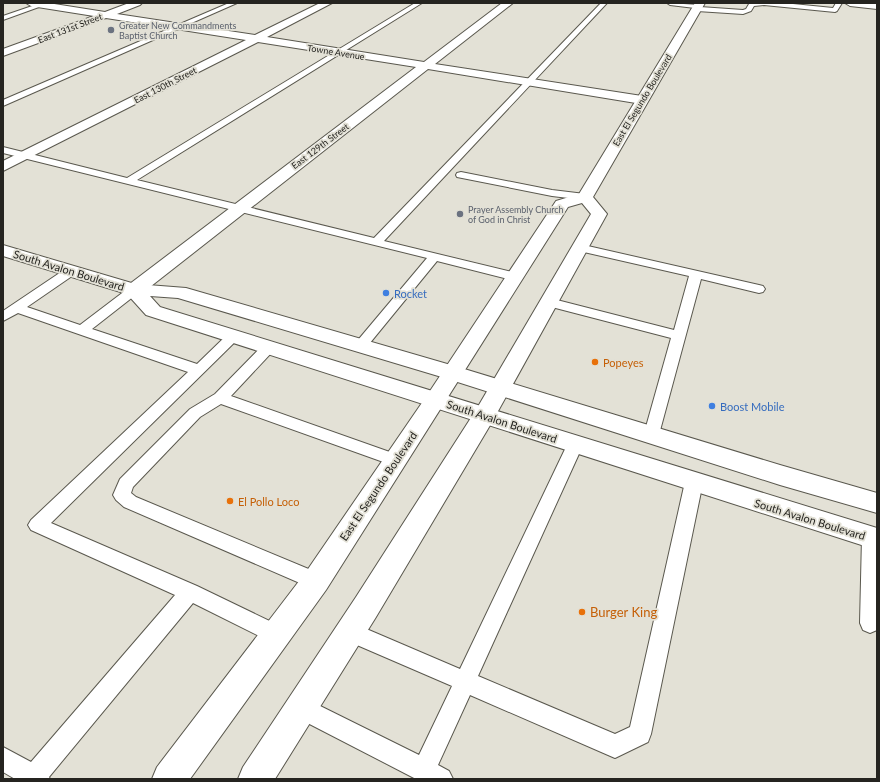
<svg xmlns="http://www.w3.org/2000/svg" width="880" height="782" viewBox="0 0 880 782" font-family="Lato,sans-serif">
	<rect width="100%" height="100%" fill="#e3e1d6"/>
	<g fill="none" stroke-linecap="round" stroke-linejoin="round">
		<defs>
			<path id="lane" d="M 41,3 L 50,3 L 3,20 L 3,16 Z
				M 229,3 L 237,3 L 3,106 L 3,100 Z
				M 415,3 L 422,3 L 137,180 L 374,238 L 601,3 L 607,3 L 384,241 L 520,274 L 522,277 L 520,280 L 516,281 L 437,261 L 365,349 L 360,351 L 355,349 L 353,346 L 427,258 L 3,153 L 3,147 L 127,178 Z
				M 667,3 L 700,5 L 700,7 L 743,10 L 746,9 L 749,4 L 752,3 L 783,3 L 833,8 L 836,3 L 842,3 L 837,11 L 835,12 L 764,5 L 754,6 L 751,11 L 743,14 L 697,11 L 694,9 L 695,8 L 670,5 Z
				M 461,172 L 552,190 L 585,194 L 590,197 L 585,200 L 552,196 L 457,177 L 456,175 L 457,173 Z
				M 579,244 L 759,285 L 763,286 L 765,289 L 763,292 L 759,293 L 701,279 L 658,438 L 652,440 L 646,438 L 644,434 L 671,338 L 544,305 L 543,302 L 544,299 L 549,298 L 674,330 L 689,276 L 575,250 L 573,248 L 575,246 Z
				M 71,267 L 75,268 L 77,271 L 75,274 L 27,307 L 80,325 L 130,287 L 138,287 L 140,290 L 138,293 L 92,329 L 197,364 L 229,333 L 234,332 L 239,333 L 241,336 L 51,523 L 197,586 L 282,627 L 285,634 L 282,641 L 275,644 L 193,603 L 49,777 L 50,779 L 15,779 L 3,772 L 3,747 L 31,762 L 175,595 L 31,530 L 28,525 L 31,520 L 188,372 L 18,313 L 3,321 L 3,311 L 67,268 Z
				M 269,342 L 274,344 L 276,347 L 274,350 L 231,396 L 401,456 L 403,460 L 401,464 L 395,466 L 389,464 L 221,404 L 200,417 L 133,487 L 131,493 L 136,497 L 323,575 L 326,581 L 323,587 L 316,590 L 124,507 L 116,500 L 113,495 L 120,479 L 190,409 L 215,394 L 264,344 Z
				M 575,439 L 581,441 L 583,445 L 478,676 L 615,734 L 630,727 L 685,482 L 688,477 L 694,475 L 700,477 L 703,482 L 651,734 L 648,742 L 615,758 L 470,695 L 438,765 L 449,771 L 453,779 L 416,779 L 294,716 L 291,708 L 294,700 L 302,697 L 419,755 L 452,686 L 343,639 L 340,632 L 343,625 L 350,622 L 460,669 L 567,445 L 569,441 Z
				M 871,529 L 877,531 L 877,630 L 870,633 L 863,630 L 860,623 L 862,537 L 865,532 Z"/>
			<path id="street" d="M 26,3 L 48,3 L 105,12 L 129,3 L 142,3 L 140,5 L 117,14 L 255,35 L 320,3 L 332,3 L 267,37 L 424,62 L 502,3 L 513,3 L 435,64 L 642,96 L 646,97 L 648,100 L 646,103 L 642,104 L 428,69 L 141,294 L 134,296 L 127,294 L 125,290 L 127,286 L 416,67 L 258,42 L 3,171 L 3,161 L 246,40 L 106,18 L 3,56 L 3,49 L 94,16 L 31,6 Z"/>
			<path id="secondary" d="M 845,3 L 877,3 L 877,9 L 850,6 Z
				M 3,245 L 135,284 L 186,288 L 461,368 L 780,465 L 877,493 L 877,513 L 780,485 L 445,378 L 178,298 L 150,296 L 160,307 L 877,528 L 877,550 L 146,315 L 127,294 L 3,256 Z"/>
			<path id="primary" d="M 695,3 L 705,3 L 593,197 L 607,214 L 492,422 L 376,617 L 275,779 L 238,779 L 243,767 L 356,597 L 476,410 L 591,214 L 582,203 L 568,207 L 326,590 L 190,779 L 152,779 L 157,767 L 306,572 L 428,394 L 556,201 L 579,194 Z"/>
		</defs>
		<!-- lane casing -->
		<use href="#lane" stroke="#5a584e" stroke-width="2"/>
		<!-- street casing -->
		<use href="#street" stroke="#5a584e" stroke-width="2"/>
		<!-- secondary casing -->
		<use href="#secondary" stroke="#5a584e" stroke-width="2"/>
		<!-- primary casing -->
		<use href="#primary" stroke="#5a584e" stroke-width="2"/>
		<!-- lane -->
		<use href="#lane" fill="#fff" fill-rule="evenodd"/>
		<!-- street -->
		<use href="#street" fill="#fff" fill-rule="evenodd"/>
		<!-- secondary -->
		<use href="#secondary" fill="#fff" fill-rule="evenodd"/>
		<!-- primary -->
		<use href="#primary" fill="#fff" fill-rule="evenodd"/>
	</g>
	<!-- markers -->
	<g fill="#6b7280" stroke="#e3e1d6" stroke-width="1.5">
		<circle cx="111" cy="30" r="4"/>
		<circle cx="460" cy="214" r="4"/>
	</g>
	<g fill="#3f7fe0" stroke="#e3e1d6" stroke-width="1.5">
		<circle cx="386" cy="293" r="4"/>
		<circle cx="712" cy="406" r="4"/>
	</g>
	<g fill="#e8710a" stroke="#e3e1d6" stroke-width="1.5">
		<circle cx="595" cy="362" r="4"/>
		<circle cx="230" cy="501" r="4"/>
		<circle cx="582" cy="612" r="4"/>
	</g>
	<g text-anchor="middle" dominant-baseline="central" stroke-width="3.5" stroke-linejoin="round" paint-order="stroke">
		<!-- far-worship labels -->
		<g font-size="9" fill="#5b616d" stroke="#e3e1d6" text-anchor="start">
			<text x="119" y="25">Greater New Commandments<tspan x="119" dy="10">Baptist Church</tspan></text>
			<text x="468" y="209">Prayer Assembly Church<tspan x="468" dy="10">of God in Christ</tspan></text>
		</g>
		<!-- far-street labels -->
		<g font-size="9" fill="#252420" stroke="#e3e1d6">
			<text transform="translate(70 28) rotate(-21)">East 131st Street</text>
			<text transform="translate(336 52) rotate(9)">Towne Avenue</text>
			<text transform="translate(165 85) rotate(-27)">East 130th Street</text>
			<text transform="translate(642 100) rotate(-59)">East El Segundo Boulevard</text>
			<text transform="translate(320 146) rotate(-37)">East 129th Street</text>
		</g>
		<!-- street labels -->
		<g font-size="11" fill="#252420" stroke="#e3e1d6">
			<text transform="translate(69 270) rotate(17)">South Avalon Boulevard</text>
			<text transform="translate(502 421) rotate(18)">South Avalon Boulevard</text>
			<text transform="translate(378 486) rotate(-56)">East El Segundo Boulevard</text>
			<text transform="translate(810 519) rotate(17)">South Avalon Boulevard</text>
		</g>
		<!-- shop labels -->
		<g font-size="11" fill="#366cbe" stroke="#e3e1d6" text-anchor="start">
			<text x="394" y="293">Rocket</text>
			<text x="720" y="406">Boost Mobile</text>
		</g>
		<!-- food labels -->
		<g font-size="11" fill="#c56008" stroke="#e3e1d6" text-anchor="start">
			<text x="603" y="362">Popeyes</text>
			<text x="238" y="501">El Pollo Loco</text>
		</g>
		<!-- near-food labels -->
		<g font-size="13" fill="#c56008" stroke="#e3e1d6" text-anchor="start">
			<text x="590" y="612">Burger King</text>
		</g>
	</g>
	<!-- border -->
	<rect width="880" height="782" fill="none" stroke="#252420" stroke-width="8"/>
</svg>
